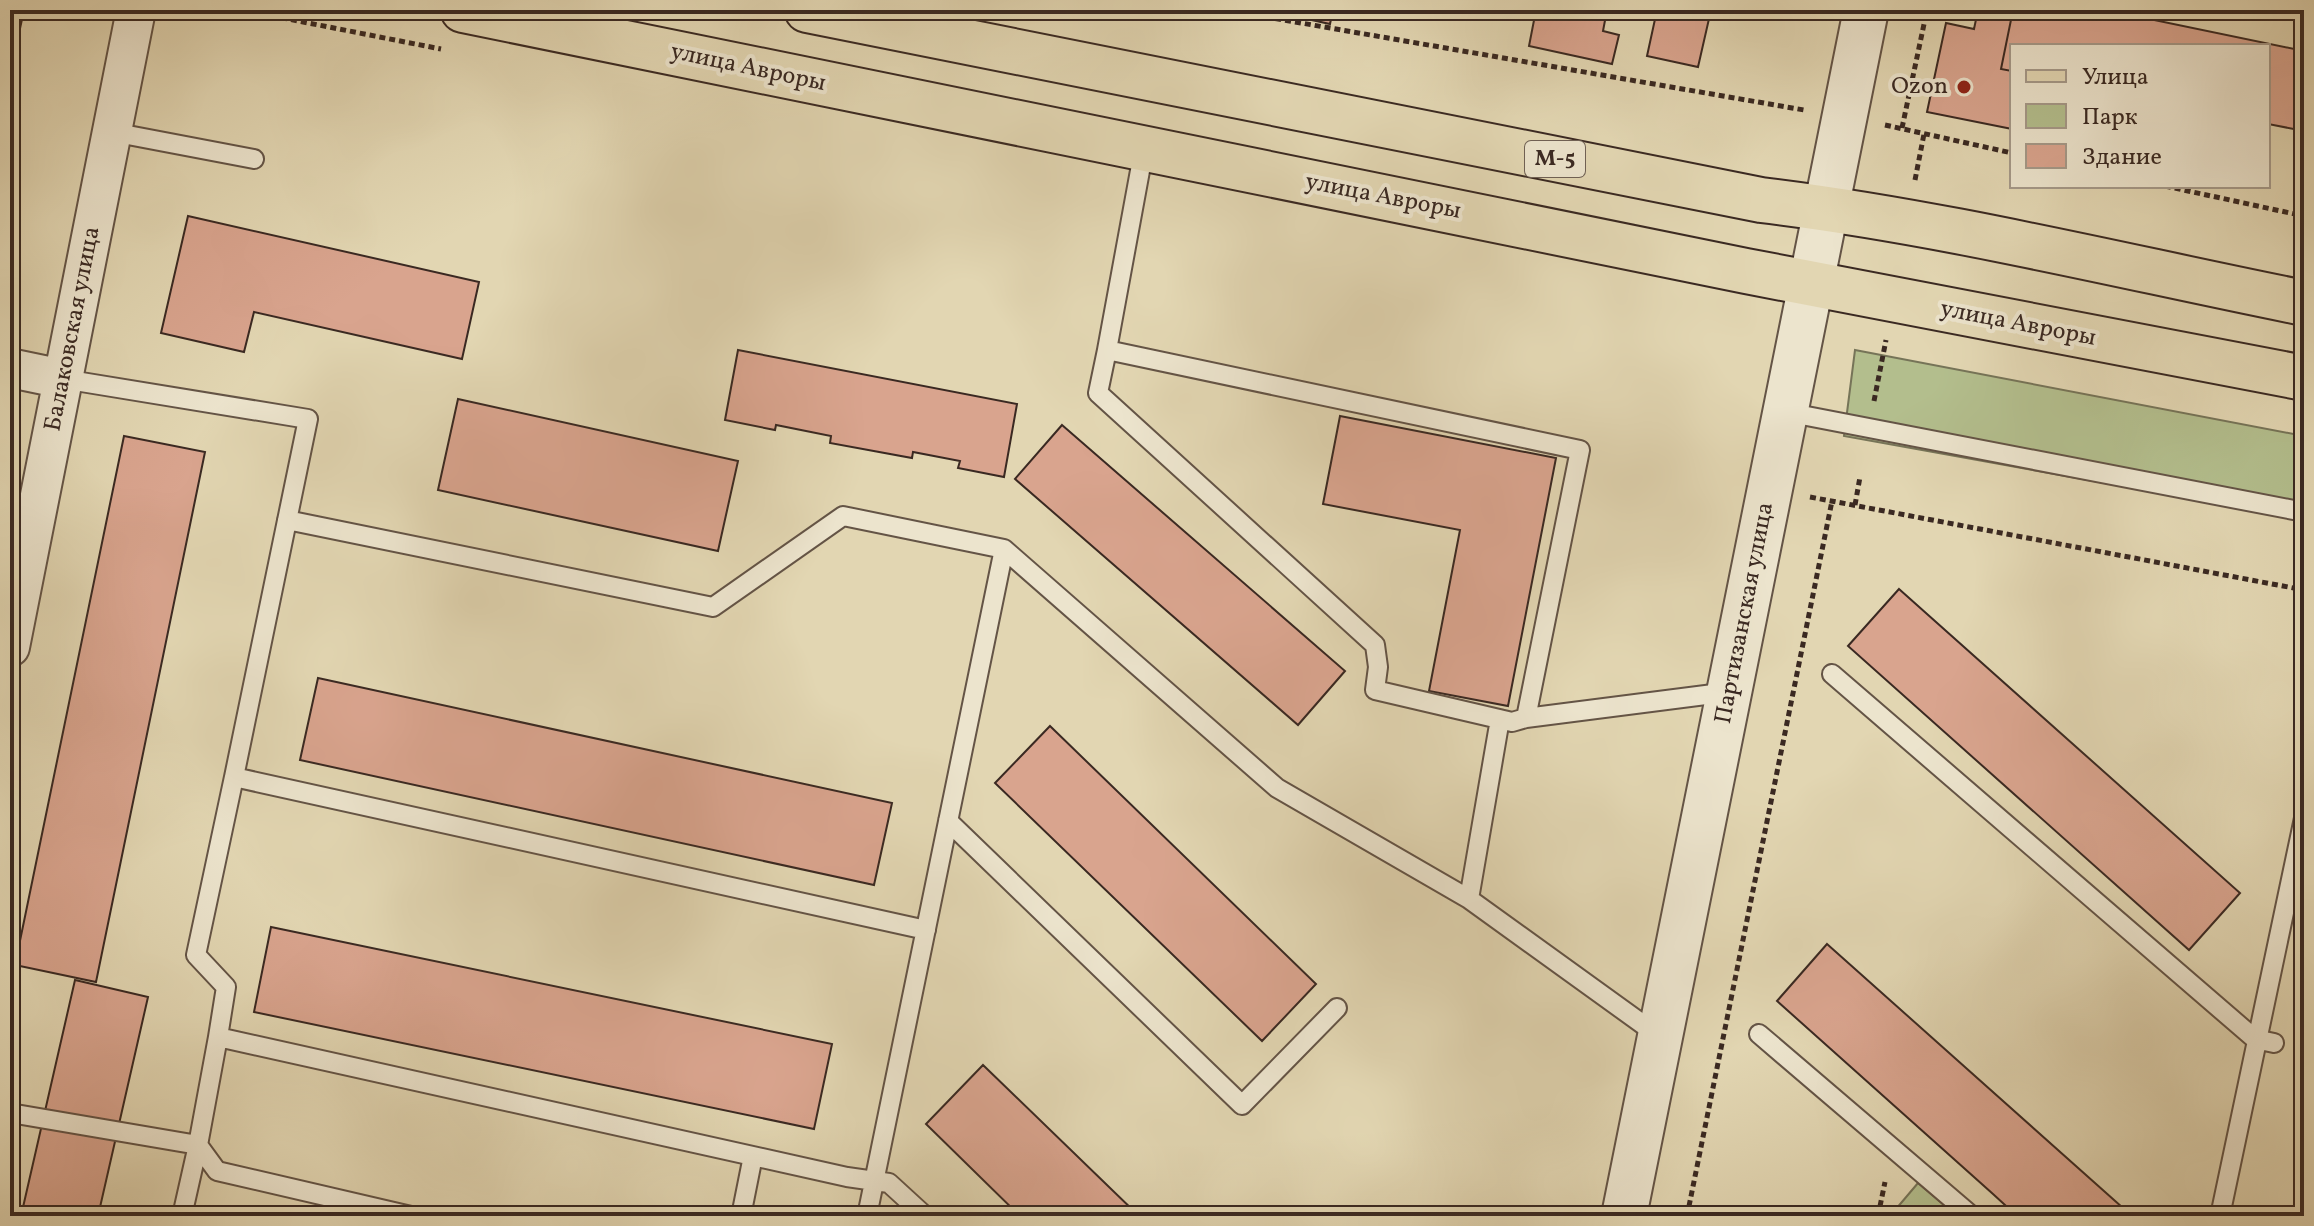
<svg xmlns="http://www.w3.org/2000/svg" width="2314" height="1226" viewBox="0 0 2314 1226" font-family="Vollkorn,serif">
	<rect width="100%" height="100%" fill="#e2d6b2"/>
	<filter id="stains"><feTurbulence type="fractalNoise" baseFrequency=".0025" numOctaves="4"/><feColorMatrix values="0 0 0 0 .2 0 0 0 0 .09 0 0 0 0 .02 0 0 0 .5 -.17"/></filter>
	<radialGradient id="worn" r=".72"><stop offset=".6" stop-color="#630" stop-opacity="0"/><stop offset="1" stop-color="#630" stop-opacity=".3"/></radialGradient>
	<!-- green -->
	<path fill="#b3be8d" stroke="#767458" stroke-width="2" d="M 1855,350 L 2304,436 L 2304,519 L 1844,436 Z
		M 1918,1183 L 1957,1216 L 1904,1216 L 1896,1209 Z"/>
	<!-- building -->
	<path fill="#d9a48e" stroke="#3a2922" stroke-width="2" d="M 10,10 L 24,10 L 16,47 L 10,46 Z
		M 1266,10 L 1333,10 L 1330,24 Z
		M 1536,10 L 1607,10 L 1603,31 L 1619,35 L 1612,64 L 1529,46 Z
		M 1657,10 L 1711,10 L 1698,67 L 1647,56 Z
		M 1978,10 L 2106,10 L 2304,51 L 2304,131 L 2268,124 L 2268,46 L 2012,46 L 2012,129 L 1927,112 L 1946,23 L 1974,29 Z
		M 1978,10 L 2013,10 L 2001,69 L 2012,71 L 2012,129 L 1927,112 L 1946,23 L 1974,29 Z
		M 188,216 L 479,282 L 462,359 L 254,312 L 244,352 L 161,333 Z
		M 738,350 L 1017,404 L 1004,477 L 958,468 L 960,461 L 913,452 L 912,458 L 830,443 L 831,436 L 776,425 L 775,430 L 725,420 Z
		M 458,399 L 738,461 L 718,551 L 438,490 Z
		M 1340,416 L 1556,458 L 1508,706 L 1429,691 L 1460,530 L 1323,504 Z
		M 1062,425 L 1345,671 L 1298,725 L 1015,479 Z
		M 124,436 L 205,452 L 96,982 L 15,965 Z
		M 1899,589 L 2240,893 L 2189,950 L 1848,646 Z
		M 318,678 L 892,803 L 874,885 L 300,760 Z
		M 1050,726 L 1316,984 L 1262,1041 L 995,783 Z
		M 271,927 L 832,1044 L 814,1129 L 254,1012 Z
		M 1827,944 L 2132,1216 L 2017,1216 L 1993,1194 L 1777,1001 Z
		M 75,980 L 148,997 L 98,1216 L 21,1216 Z
		M 983,1065 L 1139,1216 L 1020,1216 L 926,1124 Z"/>
	<g fill="none" stroke-linecap="round" stroke-linejoin="round">
		<defs>
			<path id="service" d="M 112,132 L 254,159
				M 1144,149 L 1107,350 L 1580,450 L 1526,718 L 1729,692
				M 1107,350 L 1098,393 L 1375,645 L 1378,667 L 1375,690 L 1512,722 L 1526,718
				M 63,379 L 308,419 L 234,777 L 926,930
				M 1786,412 L 2304,512
				M 287,520 L 713,607 L 843,516 L 1004,549 L 867,1216
				M 1004,549 L 1277,788 L 1469,899
				M 1832,674 L 2255,1039 L 2274,1043
				M 1500,719 L 1469,899 L 1659,1036
				M 234,777 L 196,955 L 226,987 L 218,1037 L 847,1177 L 889,1183 L 925,1216
				M 948,821 L 1242,1105 L 1337,1008
				M 1759,1034 L 1972,1216
				M 10,1113 L 198,1145 L 218,1037
				M 198,1145 L 217,1171 L 411,1216
				M 182,1216 L 198,1145
				M 741,1216 L 753,1156
				M 2220,1216 L 2304,818"/>
			<path id="minor" d="M 10,368 L 63,379
				M 10,647 L 136,10"/>
			<path id="tertiary" d="M 1624,1216 L 1866,10"/>
			<path id="primary" d="M 463,10 L 1746,271 L 2304,378
				M 807,10 L 1761,200 C 1944,222 2124,267 2304,303"/>
		</defs>
		<!-- service casing -->
		<use href="#service" stroke="#645446" stroke-width="22"/>
		<!-- minor casing -->
		<use href="#minor" stroke="#645446" stroke-width="42"/>
		<!-- tertiary casing -->
		<use href="#tertiary" stroke="#645446" stroke-width="48"/>
		<!-- primary casing -->
		<use href="#primary" stroke="#3a2922" stroke-width="48"/>
		<!-- path -->
		<path stroke="#3a2922" stroke-width="5" stroke-dasharray="6 4" stroke-linecap="butt" d="M 242,10 L 441,49
			M 1226,10 L 1804,110
			M 1885,125 L 2012,153
			M 1902,128 L 1927,10
			M 1915,180 L 1924,134
			M 2165,186 L 2304,216
			M 1874,401 L 1886,340
			M 1810,497 L 2304,590
			M 1855,505 L 1860,477
			M 1687,1216 L 1832,501
			M 1878,1216 L 1885,1182"/>
		<!-- service -->
		<use href="#service" stroke="#ece4cd" stroke-width="18"/>
		<!-- minor -->
		<use href="#minor" stroke="#ece4cd" stroke-width="38"/>
		<!-- tertiary -->
		<use href="#tertiary" stroke="#ece4cd" stroke-width="44"/>
		<!-- primary -->
		<use href="#primary" stroke="#e2d6b2" stroke-width="44"/>
	</g>
	<!-- markers -->
	<circle fill="#8f2418" stroke="#ece4cd" stroke-width="3" cx="1964" cy="87" r="8"/>
	<g text-anchor="middle" dominant-baseline="central" stroke-width="8" stroke-linejoin="round" paint-order="stroke">
		<!-- shield labels -->
		<rect fill="#ece4cd" stroke="#6f6155" stroke-width="2" x="1525" y="141" width="60" height="36" rx="6"/>
		<g font-size="22" font-weight="bold" fill="#3a2922">
			<text x="1555" y="159">М-5</text>
		</g>
		<!-- street labels -->
		<g font-size="24" fill="#3a2922" stroke="#ece4cd">
			<text transform="translate(748 68) rotate(12)">улица Авроры</text>
			<text transform="translate(1383 197) rotate(11)">улица Авроры</text>
			<text transform="translate(2018 324) rotate(11)">улица Авроры</text>
			<text transform="translate(73 329) rotate(-79)">Балаковская улица</text>
			<text transform="translate(1745 613) rotate(-79)">Партизанская улица</text>
		</g>
		<!-- poi labels -->
		<g font-size="24" fill="#3a2922" stroke="#ece4cd" text-anchor="end">
			<text x="1948" y="87">Ozon</text>
		</g>
	</g>
	<!-- margin -->
	<rect width="2314" height="1226" fill="none" stroke="#e2d6b2" stroke-width="40"/>
	<rect x="12" y="12" width="2290" height="1202" fill="none" stroke="#3a2922" stroke-width="4"/>
	<rect x="20" y="20" width="2274" height="1186" fill="none" stroke="#3a2922" stroke-width="2"/>
	<!-- legend -->
	<rect x="2010" y="44" width="260" height="144" fill="#ece4cd" stroke="#a59989" stroke-width="2"/>
	<rect x="2026" y="70" width="40" height="12" fill="#e2d6b2" stroke="#a59989" stroke-width="2"/>
	<text x="2082" y="84" font-size="24" fill="#3a2922">Улица</text>
	<rect x="2026" y="104" width="40" height="24" fill="#b3be8d" stroke="#a59989" stroke-width="2"/>
	<text x="2082" y="124" font-size="24" fill="#3a2922">Парк</text>
	<rect x="2026" y="144" width="40" height="24" fill="#d9a48e" stroke="#a59989" stroke-width="2"/>
	<text x="2082" y="164" font-size="24" fill="#3a2922">Здание</text>
	<rect width="100%" height="100%" filter="url(#stains)"/>
	<rect width="100%" height="100%" fill="url(#worn)"/>
</svg>
